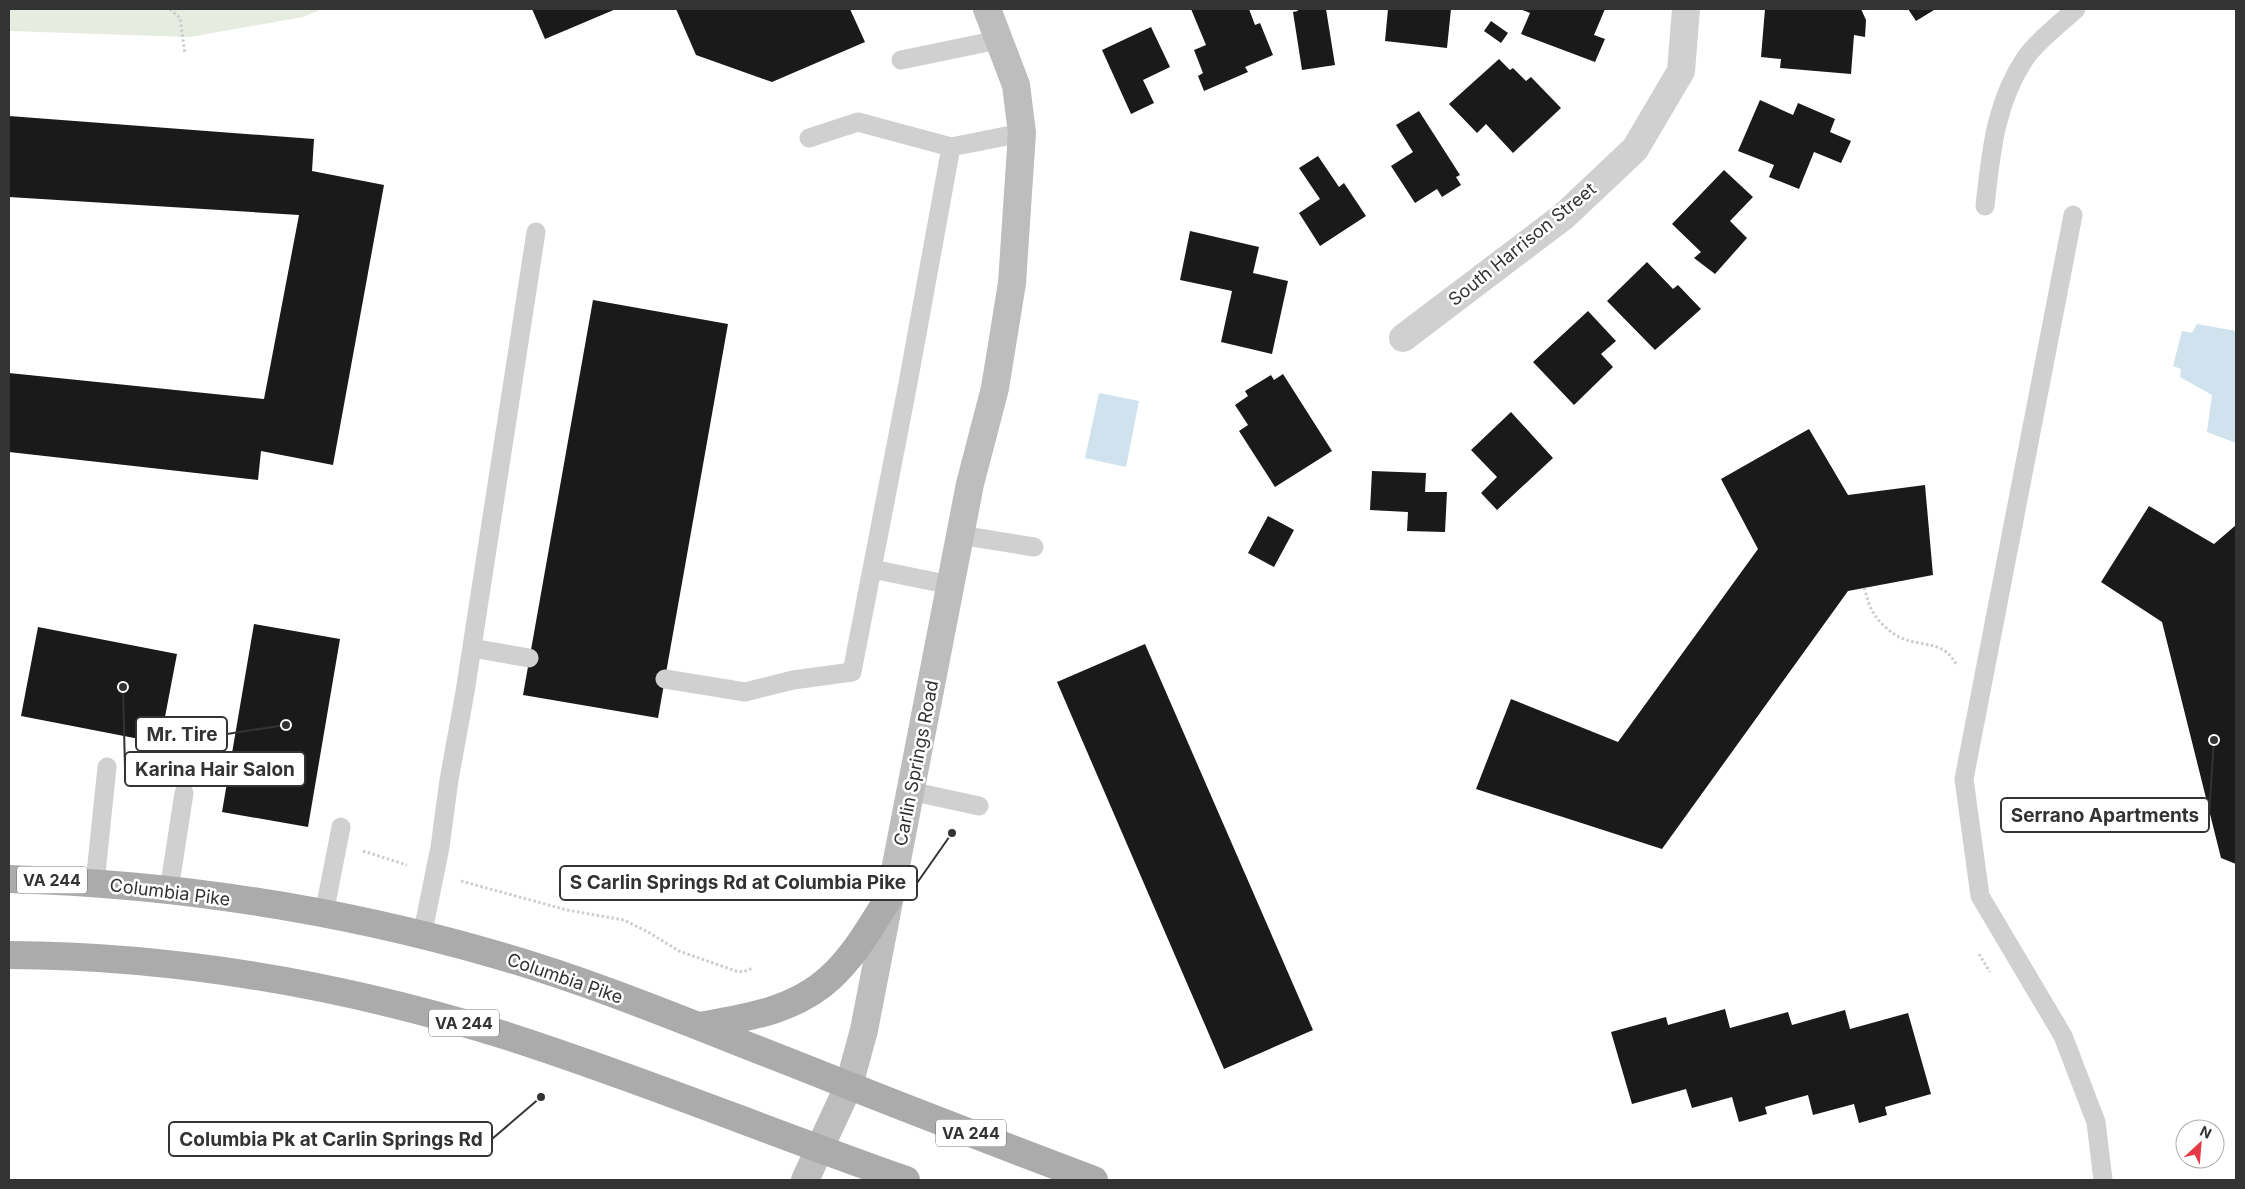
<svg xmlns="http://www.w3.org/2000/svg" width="2245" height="1189" viewBox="0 0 2245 1189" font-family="Inter,sans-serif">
	<rect width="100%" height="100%" fill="#fff"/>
	<!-- green -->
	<path fill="#e6ecdf" d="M 9,9 L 322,9 L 303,17 L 190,37 L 9,31 Z"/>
	<!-- water -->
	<path fill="#cfe2ee" d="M 2197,324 L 2236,331 L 2236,443 L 2207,432 L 2212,395 L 2180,377 L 2181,369 L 2173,366 L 2182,331 L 2192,333 Z
		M 1099,393 L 1139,401 L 1126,467 L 1085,458 Z"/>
	<!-- building -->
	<path fill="#1a1a1a" d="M 532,9 L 616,9 L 545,39 Z
		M 676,9 L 850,9 L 865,42 L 772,82 L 696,55 Z
		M 1191,9 L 1249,9 L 1255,25 L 1260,23 L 1273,55 L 1245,67 L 1248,72 L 1204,91 L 1198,76 L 1203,73 L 1194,50 L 1206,45 Z
		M 1297,9 L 1326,9 L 1335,65 L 1302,70 L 1293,12 L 1298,11 Z
		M 1388,9 L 1451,9 L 1447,48 L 1385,41 Z
		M 1520,9 L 1605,9 L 1594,35 L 1605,39 L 1595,62 L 1521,34 L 1530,13 Z
		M 1765,9 L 1861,9 L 1866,20 L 1865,37 L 1854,35 L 1851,74 L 1780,68 L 1781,59 L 1761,57 Z
		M 1908,9 L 1933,9 L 1934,10 L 1916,21 Z
		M 1491,21 L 1508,33 L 1501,43 L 1484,31 Z
		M 1151,27 L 1170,67 L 1143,80 L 1154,103 L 1131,114 L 1102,50 Z
		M 1499,59 L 1510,70 L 1513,68 L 1526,81 L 1531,77 L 1561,108 L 1513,153 L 1486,124 L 1477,133 L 1449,104 Z
		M 1760,100 L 1793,115 L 1798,103 L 1835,119 L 1830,132 L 1851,141 L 1841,163 L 1814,152 L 1799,189 L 1769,177 L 1774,165 L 1738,151 Z
		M 1419,111 L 1460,175 L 1456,177 L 1461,185 L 1442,197 L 1437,189 L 1415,203 L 1391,166 L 1413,152 L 1396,125 Z
		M 9,116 L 314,139 L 312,171 L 384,185 L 333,465 L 261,451 L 258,480 L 9,452 L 9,373 L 264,399 L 299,215 L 9,197 Z
		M 1318,156 L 1339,187 L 1344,183 L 1366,216 L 1320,246 L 1299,213 L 1320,199 L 1299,168 Z
		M 1724,170 L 1753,197 L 1730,221 L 1747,238 L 1715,274 L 1694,258 L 1701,252 L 1672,224 Z
		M 1190,231 L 1259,247 L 1253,273 L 1288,281 L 1272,354 L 1221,342 L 1232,291 L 1180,280 Z
		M 1647,262 L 1673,289 L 1678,285 L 1701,309 L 1655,350 L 1607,301 Z
		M 593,300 L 728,324 L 658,718 L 523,695 Z
		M 1588,311 L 1616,341 L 1601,354 L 1613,367 L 1574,405 L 1533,362 Z
		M 1283,374 L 1332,451 L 1275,487 L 1239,431 L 1248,425 L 1235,405 L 1248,396 L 1245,391 L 1271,375 L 1274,380 Z
		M 1511,412 L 1553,458 L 1497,510 L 1481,493 L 1497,477 L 1471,450 Z
		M 1809,429 L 1848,495 L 1925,485 L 1933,575 L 1848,591 L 1662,849 L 1476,789 L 1511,699 L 1618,742 L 1758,549 L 1721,479 Z
		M 1372,471 L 1426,473 L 1425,492 L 1447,492 L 1445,532 L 1407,531 L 1408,512 L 1370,510 Z
		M 2149,506 L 2214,544 L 2236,525 L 2236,864 L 2221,858 L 2162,622 L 2101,582 Z
		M 1268,516 L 1294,530 L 1274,567 L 1248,553 Z
		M 254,624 L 340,639 L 308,827 L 222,812 Z
		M 38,627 L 177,654 L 160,743 L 21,716 Z
		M 1145,644 L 1313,1030 L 1224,1069 L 1057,682 Z
		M 1725,1009 L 1730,1028 L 1788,1012 L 1792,1025 L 1845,1010 L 1850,1029 L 1908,1013 L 1931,1094 L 1885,1107 L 1887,1115 L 1859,1123 L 1854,1104 L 1813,1115 L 1808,1095 L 1765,1107 L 1767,1114 L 1739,1122 L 1732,1097 L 1692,1108 L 1686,1089 L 1632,1104 L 1611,1032 L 1666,1017 L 1668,1025 Z"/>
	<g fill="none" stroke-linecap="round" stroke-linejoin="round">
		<!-- path -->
		<path stroke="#cdcdcd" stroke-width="3" stroke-dasharray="2.5 2.5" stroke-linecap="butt" d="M 170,9 L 180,18 L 185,54
			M 1864,588 C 1867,595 1868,604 1872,610 C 1877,621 1892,635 1904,639 C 1926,647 1945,641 1957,666
			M 363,851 L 407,865
			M 461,881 L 567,910 L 624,920 L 648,932 L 679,951 L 736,971 L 743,972 L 753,968
			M 1979,954 L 1990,972"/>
		<!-- service -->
		<path stroke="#d0d0d0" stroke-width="19" d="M 901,60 L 998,40
			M 809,138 L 858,122 L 951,147 L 1022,133
			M 1985,206 C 1991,152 1995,103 2026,57 C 2037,41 2062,22 2076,9
			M 2073,215 L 1964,779 L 1980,896 L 2063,1036 L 2096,1122 L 2103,1180
			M 960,535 L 1034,547
			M 872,569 L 951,585
			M 472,648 L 529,658
			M 665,679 L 745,692 L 793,680 L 852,672 L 908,383 L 951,147
			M 910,791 L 979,806
			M 95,883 L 107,767
			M 169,890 L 184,793
			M 324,914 L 341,827
			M 422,936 L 440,847 L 449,780 L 465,692 L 536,232"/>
		<!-- minor -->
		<path stroke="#d0d0d0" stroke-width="28" d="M 1403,338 L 1564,216 L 1635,149 L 1681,71 L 1686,9"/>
		<!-- secondary -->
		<path stroke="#bdbdbd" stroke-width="28" d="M 805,1180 L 849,1085 L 864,1030 L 970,484 L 995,388 L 1012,283 L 1022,133 L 1016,85 L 987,9"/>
		<!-- primary -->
		<path stroke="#ababab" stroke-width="28" d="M 9,879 C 173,884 339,909 497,955 C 598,984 694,1025 792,1063 C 892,1103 993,1142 1094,1180
			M 9,955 C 178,956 349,986 510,1037 C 644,1080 774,1134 906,1180
			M 699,1026 C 745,1018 795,1011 831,977 C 856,954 872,924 890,896"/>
	</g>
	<g text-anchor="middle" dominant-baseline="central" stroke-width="5" stroke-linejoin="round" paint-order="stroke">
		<!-- shield labels -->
		<g fill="#fff" stroke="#707070" stroke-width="1">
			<rect x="17" y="866.5" width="70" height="27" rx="4"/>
			<rect x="429" y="1009.5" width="70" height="27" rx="4"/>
			<rect x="936" y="1119.5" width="70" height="27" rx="4"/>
		</g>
		<g font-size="16" font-weight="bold" fill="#333">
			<text x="52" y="880">VA 244</text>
			<text x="464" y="1023">VA 244</text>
			<text x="971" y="1133">VA 244</text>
		</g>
		<!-- street labels -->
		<g font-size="18" fill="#333" stroke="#fff">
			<text transform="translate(1522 244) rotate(-39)">South Harrison Street</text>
			<text transform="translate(916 763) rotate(-79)">Carlin Springs Road</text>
			<text transform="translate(170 892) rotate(7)">Columbia Pike</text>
			<text transform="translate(565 978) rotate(19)">Columbia Pike</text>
		</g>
	</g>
	<!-- callouts -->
	<path fill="none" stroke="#333" stroke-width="2" d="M286 725L227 734M123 687L125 769M2214 740L2209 815M952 833L917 883M541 1097L492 1139"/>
	<g fill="#333" stroke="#fff" stroke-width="2">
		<circle cx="286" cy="725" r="5"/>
		<circle cx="123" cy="687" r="5"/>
		<circle cx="2214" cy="740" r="5"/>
		<circle cx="952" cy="833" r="5"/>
		<circle cx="541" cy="1097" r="5"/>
	</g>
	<g fill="#fff" stroke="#333" stroke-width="2">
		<rect x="136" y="717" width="91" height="34" rx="5"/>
		<rect x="125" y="752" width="180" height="34" rx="5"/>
		<rect x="2001" y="798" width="208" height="34" rx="5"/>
		<rect x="560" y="866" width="357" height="34" rx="5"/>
		<rect x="169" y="1122" width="323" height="34" rx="5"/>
	</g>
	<g font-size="19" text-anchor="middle" font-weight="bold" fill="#333">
		<text x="182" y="741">Mr. Tire</text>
		<text x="215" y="776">Karina Hair Salon</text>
		<text x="2105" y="822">Serrano Apartments</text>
		<text x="738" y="889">S Carlin Springs Rd at Columbia Pike</text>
		<text x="331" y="1146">Columbia Pk at Carlin Springs Rd</text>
	</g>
	<!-- border -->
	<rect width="2245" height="1189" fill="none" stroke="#333333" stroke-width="20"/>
	<!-- north arrow -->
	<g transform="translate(2200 1144) rotate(26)"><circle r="24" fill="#ffffff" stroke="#adadad"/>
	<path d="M0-4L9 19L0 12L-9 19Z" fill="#e63946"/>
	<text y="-8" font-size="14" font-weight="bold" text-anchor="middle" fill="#333333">N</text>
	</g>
</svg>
